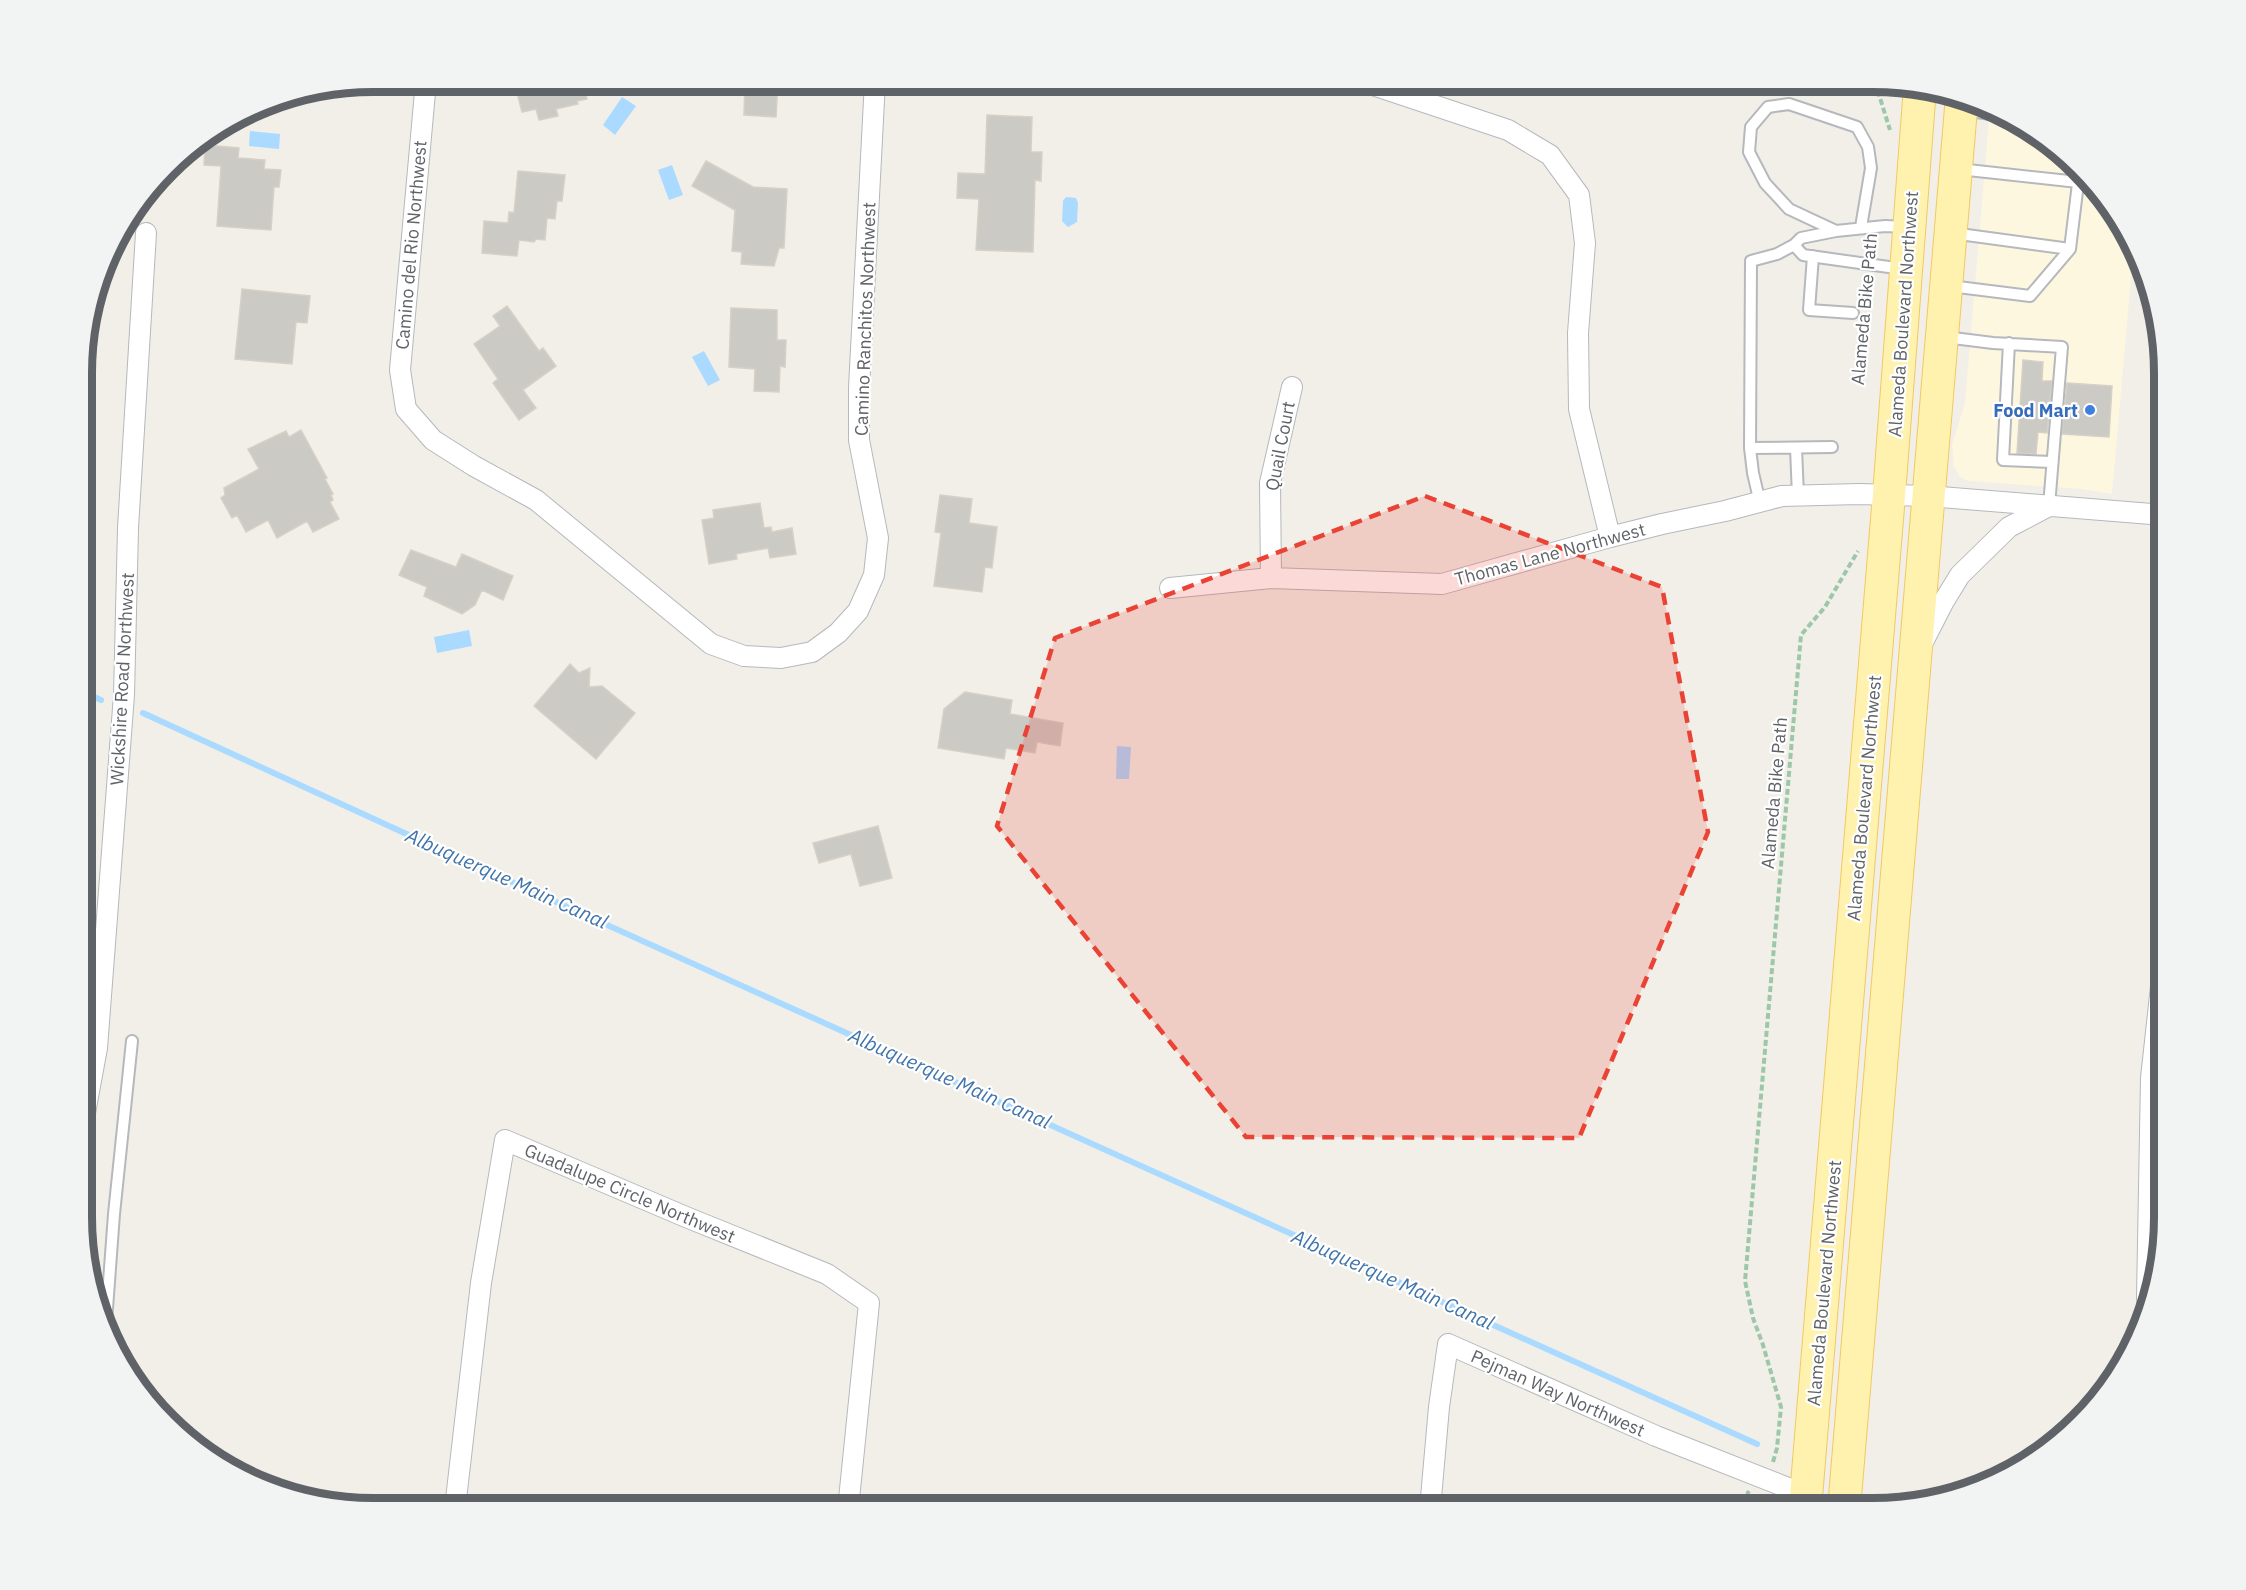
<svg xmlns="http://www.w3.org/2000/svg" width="2246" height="1590" viewBox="0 0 2246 1590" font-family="'IBM Plex Sans',sans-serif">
	<rect width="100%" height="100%" fill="#f1efe8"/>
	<!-- commercial -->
	<path fill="#fef7e0" d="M 1990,109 L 2051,141 L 2134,243 L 2112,494 L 2082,489 L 1969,481 L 1960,477 L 1954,466 L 1952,445 L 1965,403 Z"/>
	<!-- water -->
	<path fill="#aadaff" d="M 622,97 L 636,106 L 615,135 L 603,125 Z
		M 250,131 L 280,134 L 279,149 L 249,146 Z
		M 672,165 L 683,195 L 669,200 L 658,170 Z
		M 1066,197 L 1076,198 L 1078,203 L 1077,222 L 1068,227 L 1062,221 L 1063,201 Z
		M 704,351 L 720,380 L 708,386 L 692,357 Z
		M 469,630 L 472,646 L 437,653 L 434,637 Z
		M 1117,746 L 1131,747 L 1129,779 L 1116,779 Z"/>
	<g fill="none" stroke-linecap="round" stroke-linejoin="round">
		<!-- stream -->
		<path stroke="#aadaff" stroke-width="6" d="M 83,692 L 101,700
			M 143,713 L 461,859 L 1757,1444"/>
	</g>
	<!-- building -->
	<path fill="#cccac5" stroke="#d6d1c6" stroke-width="1.5" d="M 514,81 L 583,81 L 587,99 L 577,101 L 578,104 L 556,109 L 558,116 L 539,120 L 536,109 L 522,112 Z
		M 745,81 L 778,81 L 776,117 L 744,115 Z
		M 987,115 L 1032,117 L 1031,152 L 1042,152 L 1041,181 L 1035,180 L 1033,252 L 976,250 L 979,199 L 957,198 L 958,173 L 985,174 Z
		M 205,145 L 239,148 L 238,158 L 265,160 L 264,169 L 281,170 L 279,187 L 274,187 L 271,230 L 217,226 L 221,166 L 204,165 Z
		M 706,161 L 753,187 L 787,189 L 784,248 L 779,248 L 774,266 L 741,264 L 742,252 L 732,251 L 735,210 L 692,186 Z
		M 518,171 L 565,175 L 562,201 L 557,201 L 555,219 L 547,218 L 545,240 L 536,239 L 534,242 L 519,240 L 517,256 L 482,253 L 484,221 L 508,223 L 509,212 L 514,213 Z
		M 242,289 L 310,296 L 307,323 L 296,322 L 292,364 L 235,359 Z
		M 507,306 L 539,351 L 543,348 L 556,366 L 523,390 L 536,408 L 519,420 L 493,383 L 498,379 L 474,344 L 500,326 L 493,316 Z
		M 731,308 L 777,310 L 777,340 L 786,340 L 785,367 L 780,366 L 779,392 L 754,391 L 755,369 L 729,367 Z
		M 2023,360 L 2043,362 L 2042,381 L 2052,381 L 2047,433 L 2038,432 L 2036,454 L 2017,453 Z
		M 2067,383 L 2112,386 L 2109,437 L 2062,434 Z
		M 301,430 L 327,478 L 325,479 L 333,494 L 331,495 L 333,500 L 330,502 L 339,519 L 313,532 L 307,521 L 277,538 L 268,520 L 246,532 L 237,515 L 232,518 L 221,498 L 225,495 L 224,488 L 259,469 L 248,449 L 286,431 L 289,437 Z
		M 940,495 L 972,499 L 969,523 L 997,527 L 992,568 L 985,567 L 982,592 L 934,586 L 941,533 L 935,532 Z
		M 760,503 L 764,528 L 771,527 L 772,532 L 792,528 L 796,554 L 770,558 L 768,548 L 736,554 L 737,559 L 709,564 L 702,520 L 714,518 L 713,510 Z
		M 411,550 L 456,567 L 462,554 L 513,576 L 503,600 L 482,590 L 475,605 L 462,614 L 424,596 L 427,587 L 399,575 Z
		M 570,664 L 579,673 L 590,668 L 589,687 L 602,686 L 635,713 L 596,759 L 534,706 Z
		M 965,692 L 1012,700 L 1010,714 L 1063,723 L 1060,746 L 1037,742 L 1035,753 L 1006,748 L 1004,759 L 938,748 L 944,709 Z
		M 878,826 L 892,878 L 860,886 L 851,854 L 819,863 L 813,843 Z"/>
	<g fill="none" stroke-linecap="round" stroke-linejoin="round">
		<defs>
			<path id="lane" d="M 1963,110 L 2004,116
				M 1959,169 L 2078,182
				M 1836,231 L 1789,209 L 1765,183 L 1749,152 L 1751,127 L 1768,107 L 1789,104 L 1857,127 L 1868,147 L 1871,168 L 1861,227
				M 1952,233 L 2070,249
				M 1794,245 L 1777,254 L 1751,261 L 1750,448 L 1832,447
				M 1813,256 L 1809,310 L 1853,313
				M 1903,269 L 1803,255 L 1794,245 L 1801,238 L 1836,231 L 1885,226 L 1906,227
				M 1950,286 L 2030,296 L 2070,249 L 2079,175
				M 1945,337 L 1993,343 L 2062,347 L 2049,506
				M 2009,343 L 2003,460 L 2052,462
				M 1750,448 L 1753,473 L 1760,503
				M 1796,448 L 1798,496
				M 106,1322 L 114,1214 L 132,1041"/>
			<path id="street" d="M 426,81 L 400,370 L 406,409 L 433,440 L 474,466 L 536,500 L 711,644 L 744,656 L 781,658 L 812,652 L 838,633 L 858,611 L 874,575 L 878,538 L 859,440 L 859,388 L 875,81
				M 1361,81 L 1508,130 L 1550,155 L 1579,195 L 1585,243 L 1578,333 L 1579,409 L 1610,537
				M 1271,578 L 1270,483 L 1292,387
				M 1170,588 L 1271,578 L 1442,584 L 1610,537 L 1662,524 L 1725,511 L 1782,496 L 1859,494 L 1928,496 L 2164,515
				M 1923,642 L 1944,601 L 1960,575 L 2009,527 L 2049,506
				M 83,1124 L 97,1048 L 124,695 L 128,528 L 146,233
				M 2149,1311 L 2147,1298 L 2151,1078 L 2164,959
				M 455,1508 L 481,1283 L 505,1140 L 686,1217 L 827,1274 L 869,1303 L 848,1509
				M 1430,1509 L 1439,1407 L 1448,1344 L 1656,1436 L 1806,1495 L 1811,1502"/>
			<path id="primary" d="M 1805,1509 L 1889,495 L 1920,87
				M 1844,1509 L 1962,96"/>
		</defs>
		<!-- lane casing -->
		<use href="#lane" stroke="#b5b8bc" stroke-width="14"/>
		<!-- street casing -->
		<use href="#street" stroke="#b5b8bc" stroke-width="22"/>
		<!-- primary casing -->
		<use href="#primary" stroke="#f2c960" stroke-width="34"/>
		<!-- path -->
		<path stroke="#9cc7a9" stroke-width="4" stroke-dasharray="6 3" stroke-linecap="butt" d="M 1875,82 L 1890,130
			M 1773,1462 L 1777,1448 L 1781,1407 L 1763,1345 L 1753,1318 L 1745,1281 L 1801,635 L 1825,607 L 1858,551
			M 1737,1509 L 1749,1491"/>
		<!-- lane -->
		<use href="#lane" stroke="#fff" stroke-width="10"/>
		<!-- street -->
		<use href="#street" stroke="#fff" stroke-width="20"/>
		<!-- primary -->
		<use href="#primary" stroke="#fff2af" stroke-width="32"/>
	</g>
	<!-- marked area -->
	<path fill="#ea4335" fill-opacity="0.2" stroke="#ea4335" stroke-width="4.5" stroke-dasharray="12 8" stroke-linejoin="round" d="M 1425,496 L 1662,587 L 1708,832 L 1579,1138 L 1246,1137 L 997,826 L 1055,638 Z"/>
	<!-- markers -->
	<circle fill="#3f7fe0" stroke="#fff" stroke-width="2" cx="2090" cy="410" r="6"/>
	<g text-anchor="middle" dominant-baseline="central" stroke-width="4.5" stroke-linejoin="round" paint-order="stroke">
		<!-- street labels -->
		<g font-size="18" fill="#5f6368" stroke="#fff">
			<text transform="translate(411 245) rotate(-85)">Camino del Rio Northwest</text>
			<text transform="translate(1864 309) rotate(-85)">Alameda Bike Path</text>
			<text transform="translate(1903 314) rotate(-86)">Alameda Boulevard Northwest</text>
			<text transform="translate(865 319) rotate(-88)">Camino Ranchitos Northwest</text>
			<text transform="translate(1280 446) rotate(-79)">Quail Court</text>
			<text transform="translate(1550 554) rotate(-15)">Thomas Lane Northwest</text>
			<text transform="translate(122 679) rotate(-87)">Wickshire Road Northwest</text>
			<text transform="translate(1774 793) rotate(-85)">Alameda Bike Path</text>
			<text transform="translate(1864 798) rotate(-85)">Alameda Boulevard Northwest</text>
			<text transform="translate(630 1193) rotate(23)">Guadalupe Circle Northwest</text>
			<text transform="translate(1824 1283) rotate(-85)">Alameda Boulevard Northwest</text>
			<text transform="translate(1558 1393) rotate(24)">Pejman Way Northwest</text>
		</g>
		<!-- shop labels -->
		<g font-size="18" font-weight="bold" fill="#366cbe" stroke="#fff" text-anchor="end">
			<text x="2078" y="410">Food Mart</text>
		</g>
		<!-- water labels -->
		<g font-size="20" font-style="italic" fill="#4174aa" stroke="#fff">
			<text transform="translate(507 878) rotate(24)">Albuquerque Main Canal</text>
			<text transform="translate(950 1078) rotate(24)">Albuquerque Main Canal</text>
			<text transform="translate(1393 1279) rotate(24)">Albuquerque Main Canal</text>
		</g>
	</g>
	<!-- crop -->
	<path d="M0 0H2246V1590H0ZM373 92H1873A281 281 0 0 1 2154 373V1217A281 281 0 0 1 1873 1498H373A281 281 0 0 1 92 1217V373A281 281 0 0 1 373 92Z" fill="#f2f3f3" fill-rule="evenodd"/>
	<path fill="none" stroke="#5f6368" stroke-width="8" d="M373 92H1873A281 281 0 0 1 2154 373V1217A281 281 0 0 1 1873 1498H373A281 281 0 0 1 92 1217V373A281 281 0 0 1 373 92Z"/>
</svg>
